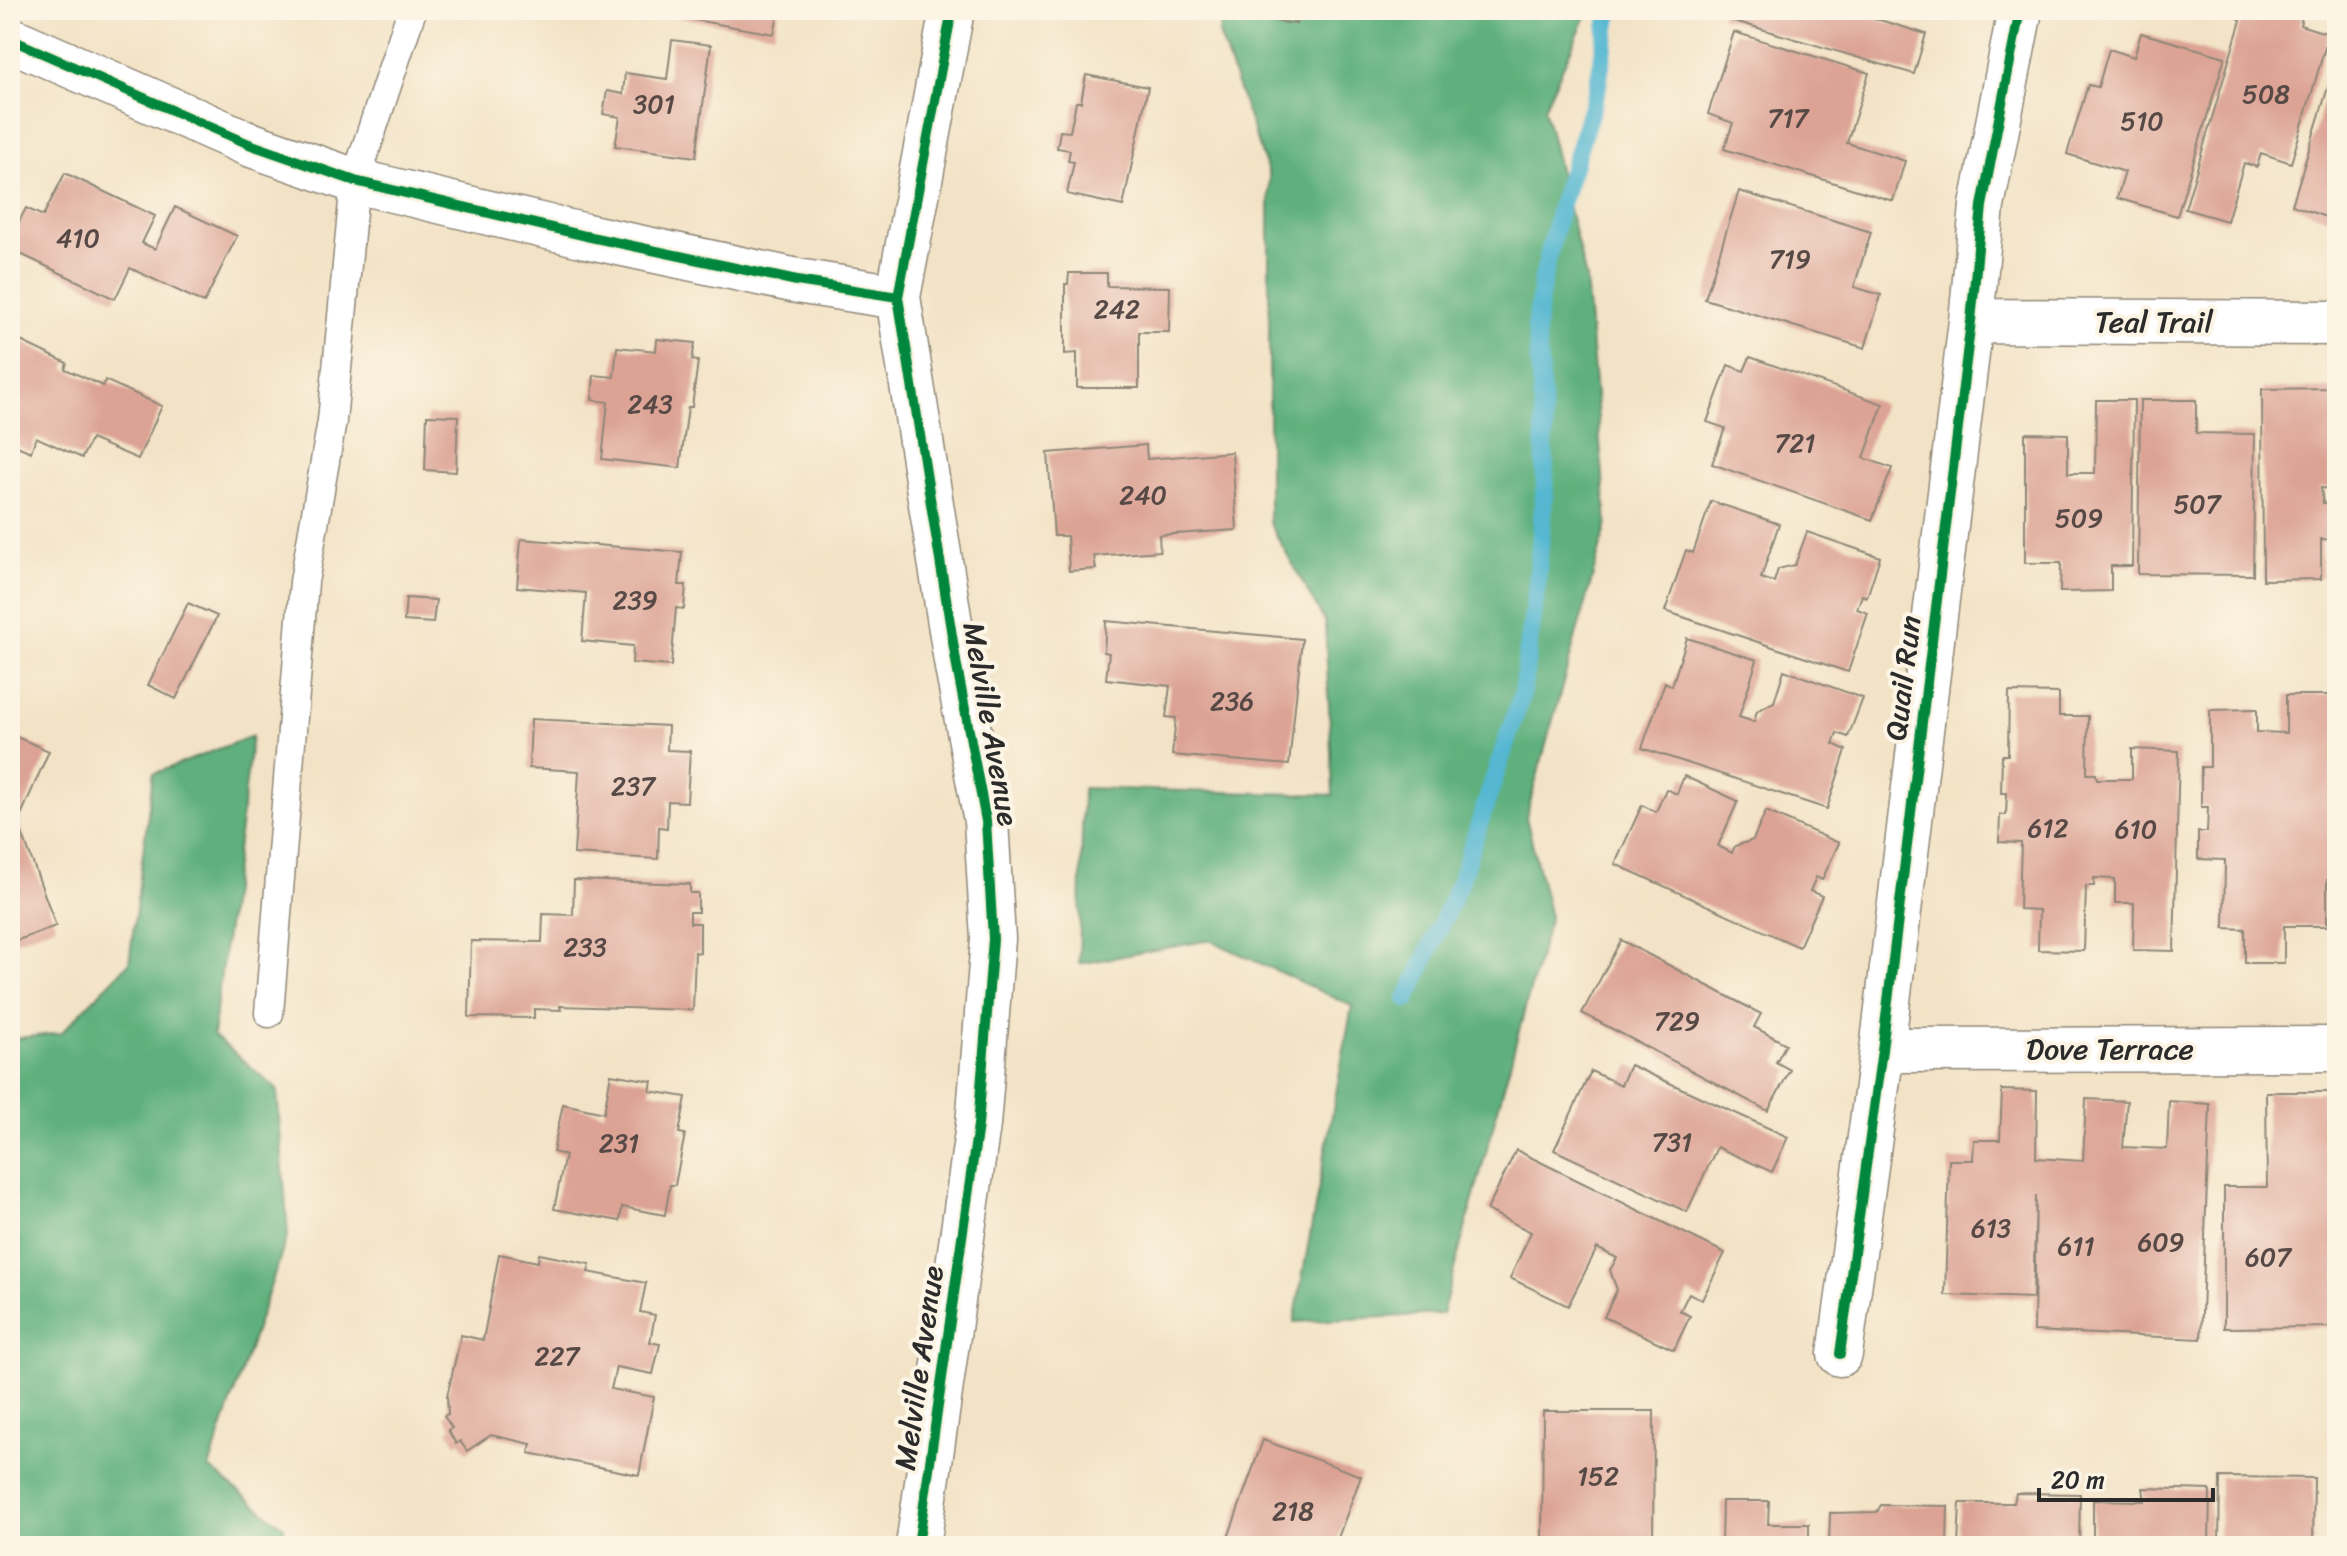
<svg xmlns="http://www.w3.org/2000/svg" width="2347" height="1556" viewBox="0 0 2347 1556" font-family="Sriracha,sans-serif">
	<rect width="100%" height="100%" fill="#fcf5e5"/>
	<filter id="ink" filterUnits="userSpaceOnUse"><feTurbulence type="fractalNoise" baseFrequency=".0125" numOctaves="2"/><feDisplacementMap in="SourceGraphic" scale="16" xChannelSelector="R" yChannelSelector="G"/><feConvolveMatrix kernelMatrix="1 2 1 2 8 2 1 2 1" color-interpolation-filters="sRGB"/></filter>
	<filter id="wash" filterUnits="userSpaceOnUse"><feTurbulence type="fractalNoise" baseFrequency=".006" numOctaves="4" result="noise"/><feDisplacementMap in="SourceGraphic" scale="32" xChannelSelector="R" yChannelSelector="G"/><feGaussianBlur stdDeviation="1.8" result="paint"/><feColorMatrix in="noise" values="0 0 0 0 0 0 0 0 0 0 0 0 0 0 0 0 0 1.4 0 .05"/><feComposite in="paint" operator="in"/></filter>
	<g filter="url(#wash)">
		<rect width="100%" height="100%" fill="#f3e3c6"/>
		<!-- forest -->
		<path fill="#5fb07d" stroke="#456e54" stroke-width="2" d="M 1224,10 L 1589,10 L 1544,108 L 1586,278 L 1607,524 L 1526,817 L 1550,917 L 1442,1314 L 1294,1322 L 1352,1006 L 1210,940 L 1079,964 L 1083,788 L 1333,795 L 1325,622 L 1269,522 L 1269,175 L 1219,34 Z
			M 252,736 L 213,1035 L 277,1089 L 288,1234 L 209,1468 L 284,1527 L 285,1546 L 10,1546 L 10,1039 L 61,1033 L 129,963 L 153,774 Z"/>
		<g fill="none" stroke-linecap="round" stroke-linejoin="round">
			<!-- stream -->
			<path stroke="#54b7d2" stroke-width="18" d="M 1407,999 L 1460,882 L 1522,694 L 1537,584 L 1545,482 L 1544,427 L 1536,326 L 1542,283 L 1560,207 L 1597,91 L 1610,10"/>
		</g>
		<g id="blocks">
			<!-- building -->
			<path fill="#dca394" d="M 667,10 L 779,10 L 774,34 L 666,15 Z
				M 1270,10 L 1298,10 L 1296,24 L 1268,20 Z
				M 1723,10 L 1872,10 L 1870,17 L 1926,34 L 1914,74 L 1721,17 Z
				M 2241,10 L 2304,10 L 2300,25 L 2329,34 L 2291,163 L 2261,153 L 2257,167 L 2244,163 L 2227,221 L 2185,209 L 2241,20 L 2238,18 Z
				M 1734,32 L 1869,73 L 1847,143 L 1905,161 L 1893,201 L 1724,149 L 1733,123 L 1708,114 Z
				M 2141,33 L 2225,57 L 2177,216 L 2117,198 L 2125,172 L 2067,154 L 2088,85 L 2098,87 L 2109,49 L 2134,57 Z
				M 672,40 L 711,45 L 696,157 L 615,146 L 620,117 L 603,114 L 607,91 L 623,94 L 625,73 L 667,79 Z
				M 2336,61 L 2337,61 L 2337,221 L 2292,205 Z
				M 1086,75 L 1148,87 L 1123,206 L 1067,194 L 1074,162 L 1068,161 L 1070,150 L 1057,148 L 1060,131 L 1070,132 L 1076,102 L 1081,102 Z
				M 65,173 L 155,216 L 142,243 L 155,249 L 175,207 L 237,236 L 204,303 L 130,268 L 115,299 L 10,249 L 10,239 L 26,208 L 43,216 Z
				M 1739,191 L 1871,232 L 1854,287 L 1881,295 L 1865,348 L 1705,299 Z
				M 1069,273 L 1107,273 L 1107,286 L 1170,287 L 1169,332 L 1139,332 L 1139,388 L 1077,388 L 1077,353 L 1065,354 L 1065,284 L 1068,284 Z
				M 10,336 L 67,363 L 65,369 L 103,386 L 105,380 L 162,406 L 138,459 L 91,439 L 82,458 L 36,437 L 31,452 L 10,443 Z
				M 657,339 L 695,343 L 692,360 L 698,361 L 692,407 L 688,407 L 680,468 L 602,459 L 608,402 L 592,400 L 594,375 L 614,377 L 617,347 L 656,351 Z
				M 1750,357 L 1883,404 L 1864,458 L 1892,468 L 1872,520 L 1712,464 L 1725,428 L 1707,422 L 1728,365 L 1744,371 Z
				M 2337,388 L 2337,486 L 2335,489 L 2321,488 L 2323,503 L 2337,504 L 2337,540 L 2321,539 L 2321,579 L 2263,580 L 2262,389 Z
				M 2096,400 L 2134,400 L 2132,566 L 2111,566 L 2111,591 L 2060,592 L 2061,563 L 2025,563 L 2025,433 L 2068,434 L 2068,473 L 2095,473 Z
				M 2140,400 L 2196,400 L 2196,433 L 2255,434 L 2253,575 L 2138,574 Z
				M 427,415 L 458,416 L 456,472 L 425,470 Z
				M 1146,445 L 1147,459 L 1232,452 L 1237,530 L 1159,535 L 1160,551 L 1094,556 L 1096,569 L 1069,571 L 1067,536 L 1054,536 L 1048,453 Z
				M 1711,501 L 1779,524 L 1761,578 L 1774,582 L 1778,569 L 1795,565 L 1807,532 L 1880,557 L 1867,597 L 1862,595 L 1857,609 L 1868,613 L 1848,672 L 1665,611 L 1686,550 L 1693,553 Z
				M 521,539 L 682,552 L 679,585 L 686,585 L 684,609 L 676,608 L 671,666 L 632,663 L 633,646 L 582,641 L 586,593 L 517,587 Z
				M 406,598 L 436,600 L 433,623 L 404,621 Z
				M 188,603 L 217,616 L 176,699 L 148,685 Z
				M 1106,621 L 1302,639 L 1289,765 L 1172,755 L 1176,718 L 1166,717 L 1170,686 L 1106,679 L 1109,653 L 1104,652 Z
				M 1687,638 L 1757,660 L 1739,717 L 1754,722 L 1757,711 L 1774,702 L 1784,670 L 1863,698 L 1848,737 L 1837,733 L 1833,744 L 1846,750 L 1827,809 L 1642,748 L 1665,682 L 1672,686 Z
				M 2009,692 L 2059,693 L 2059,716 L 2088,716 L 2087,774 L 2096,774 L 2097,779 L 2132,779 L 2132,749 L 2179,751 L 2174,951 L 2133,950 L 2134,903 L 2115,903 L 2115,879 L 2094,878 L 2094,886 L 2086,886 L 2084,951 L 2038,950 L 2039,910 L 2019,909 L 2021,843 L 1999,842 L 2000,815 L 2006,815 L 2007,793 L 2001,793 L 2002,755 L 2008,755 Z
				M 2286,695 L 2337,695 L 2337,880 L 2327,880 L 2327,926 L 2284,926 L 2284,963 L 2245,963 L 2245,929 L 2224,928 L 2225,860 L 2198,859 L 2198,832 L 2207,832 L 2208,807 L 2201,807 L 2201,767 L 2210,767 L 2210,710 L 2257,709 L 2257,732 L 2286,733 Z
				M 531,719 L 668,726 L 667,750 L 690,751 L 687,802 L 668,801 L 667,828 L 659,827 L 658,859 L 574,854 L 579,771 L 529,768 Z
				M 10,734 L 49,751 L 18,822 L 56,926 L 10,943 Z
				M 1684,776 L 1738,801 L 1718,846 L 1732,853 L 1735,846 L 1753,840 L 1766,811 L 1839,843 L 1822,880 L 1816,877 L 1810,891 L 1822,896 L 1799,947 L 1615,864 L 1642,805 L 1656,812 L 1666,789 L 1677,794 Z
				M 574,880 L 690,884 L 690,893 L 698,893 L 698,912 L 690,912 L 690,923 L 700,923 L 700,953 L 695,952 L 693,1010 L 560,1006 L 561,1010 L 534,1009 L 534,1018 L 469,1017 L 471,941 L 542,942 L 543,914 L 573,915 Z
				M 1621,940 L 1761,1014 L 1754,1027 L 1786,1044 L 1776,1062 L 1790,1070 L 1768,1111 L 1582,1013 Z
				M 1630,1065 L 1788,1137 L 1772,1172 L 1717,1147 L 1687,1212 L 1554,1150 L 1591,1071 L 1621,1085 Z
				M 611,1074 L 652,1081 L 650,1091 L 686,1097 L 679,1133 L 685,1134 L 675,1185 L 670,1185 L 665,1215 L 622,1207 L 620,1221 L 554,1209 L 565,1155 L 553,1152 L 563,1104 L 604,1113 Z
				M 2002,1090 L 2037,1091 L 2036,1158 L 2083,1161 L 2086,1099 L 2127,1101 L 2123,1147 L 2167,1149 L 2169,1101 L 2210,1104 L 2201,1339 L 2034,1331 L 2036,1195 L 2033,1298 L 1945,1295 L 1949,1160 L 1973,1160 L 1974,1140 L 2000,1140 Z
				M 2266,1092 L 2337,1092 L 2337,1327 L 2224,1328 L 2224,1187 L 2267,1187 Z
				M 1516,1150 L 1725,1253 L 1702,1300 L 1689,1293 L 1680,1311 L 1690,1316 L 1674,1350 L 1604,1317 L 1617,1290 L 1610,1270 L 1617,1258 L 1597,1248 L 1568,1306 L 1510,1278 L 1531,1232 L 1487,1210 Z
				M 499,1254 L 538,1262 L 539,1254 L 590,1264 L 588,1272 L 646,1283 L 640,1312 L 655,1315 L 650,1342 L 660,1344 L 653,1374 L 616,1367 L 611,1389 L 654,1397 L 639,1475 L 529,1453 L 531,1444 L 491,1435 L 467,1451 L 460,1441 L 456,1444 L 448,1430 L 452,1428 L 444,1416 L 448,1414 L 447,1396 L 461,1335 L 483,1340 Z
				M 1543,1411 L 1654,1411 L 1653,1546 L 1613,1546 L 1613,1541 L 1586,1540 L 1586,1546 L 1542,1546 Z
				M 2332,1439 L 2337,1439 L 2337,1546 L 2331,1546 Z
				M 1263,1440 L 1361,1476 L 1335,1546 L 1225,1546 Z
				M 2220,1477 L 2314,1478 L 2313,1546 L 2219,1546 Z
				M 2143,1488 L 2210,1490 L 2209,1546 L 2093,1546 L 2093,1500 L 2145,1501 Z
				M 2016,1493 L 2080,1494 L 2079,1546 L 1958,1546 L 1960,1503 L 2014,1503 Z
				M 1722,1501 L 1769,1501 L 1768,1524 L 1809,1524 L 1809,1546 L 1721,1546 Z
				M 1881,1505 L 1948,1506 L 1947,1546 L 1829,1546 L 1830,1513 L 1877,1512 Z"/>
		</g>
	</g>
	<g filter="url(#ink)">
		<use href="#blocks" fill-opacity="0" stroke="#8f8778" stroke-width="2"/>
		<g fill="none" stroke-linecap="round" stroke-linejoin="round">
			<defs>
				<path id="lane" d="M 269,1013 L 304,582 L 332,421 L 355,181 L 412,10"/>
				<path id="street" d="M 10,39 L 249,144 L 355,181 L 586,236 L 797,281 L 898,297
					M 1971,321 L 2337,323
					M 1882,1050 L 2337,1049
					M 1840,1354 L 1882,1050 L 1971,321 L 1982,206 L 2020,10
					M 918,1546 L 978,1125 L 993,939 L 986,821 L 957,667 L 898,297 L 952,10"/>
			</defs>
			<!-- lane casing -->
			<use href="#lane" stroke="#8f8778" stroke-width="31"/>
			<!-- street casing -->
			<use href="#street" stroke="#8f8778" stroke-width="47"/>
			<!-- lane -->
			<use href="#lane" stroke="#fff" stroke-width="28"/>
			<!-- street -->
			<use href="#street" stroke="#fff" stroke-width="44"/>
			<defs>
				<path id="cycleway" d="M 10,39 L 249,144 L 355,181 L 586,236 L 797,281 L 898,297
					M 1840,1354 L 1882,1050 L 1971,321 L 1982,206 L 2020,10
					M 918,1546 L 978,1125 L 993,939 L 986,821 L 957,667 L 898,297 L 952,10"/>
			</defs>
			<!-- cycleway casing -->
			<use href="#cycleway" stroke="#fcf5e5" stroke-width="15"/>
			<!-- cycleway -->
			<use href="#cycleway" stroke="#00873e" stroke-width="10"/>
		</g>
	</g>
	<g text-anchor="middle" dominant-baseline="central" stroke-width="8" stroke-linejoin="round" paint-order="stroke">
		<!-- number labels -->
		<g font-size="26" fill="#574945">
			<text x="2266" y="94">508</text>
			<text x="654" y="104">301</text>
			<text x="1788" y="118">717</text>
			<text x="2142" y="121">510</text>
			<text x="78" y="238">410</text>
			<text x="1790" y="259">719</text>
			<text x="1117" y="309">242</text>
			<text x="650" y="404">243</text>
			<text x="1795" y="443">721</text>
			<text x="1143" y="495">240</text>
			<text x="2197" y="504">507</text>
			<text x="2079" y="518">509</text>
			<text x="635" y="600">239</text>
			<text x="1232" y="701">236</text>
			<text x="633" y="786">237</text>
			<text x="2048" y="828">612</text>
			<text x="2136" y="829">610</text>
			<text x="585" y="947">233</text>
			<text x="1677" y="1021">729</text>
			<text x="1672" y="1142">731</text>
			<text x="619" y="1143">231</text>
			<text x="1991" y="1228">613</text>
			<text x="2161" y="1242">609</text>
			<text x="2076" y="1246">611</text>
			<text x="2268" y="1257">607</text>
			<text x="557" y="1356">227</text>
			<text x="1598" y="1476">152</text>
			<text x="1293" y="1511">218</text>
		</g>
		<!-- street labels -->
		<g font-size="30" fill="#2b2b2b" stroke="#fcf5e5">
			<text x="2154" y="322">Teal Trail</text>
			<text transform="translate(1903 678) rotate(-83)">Quail Run</text>
			<text transform="translate(991 724) rotate(80)">Melville Avenue</text>
			<text x="2110" y="1049">Dove Terrace</text>
			<text transform="translate(919 1368) rotate(-82)">Melville Avenue</text>
		</g>
	</g>
	<!-- margin -->
	<rect width="2347" height="1556" fill="none" stroke="#fcf5e5" stroke-width="40"/>
	<!-- scale -->
	<path d="M2039 1488v12h174v-12" fill="none" stroke="#2b2b2b" stroke-width="4"/>
	<text x="2051" y="1488" font-size="24" fill="#2b2b2b" stroke="#fcf5e5" stroke-width="6" paint-order="stroke">20 m</text>
</svg>
